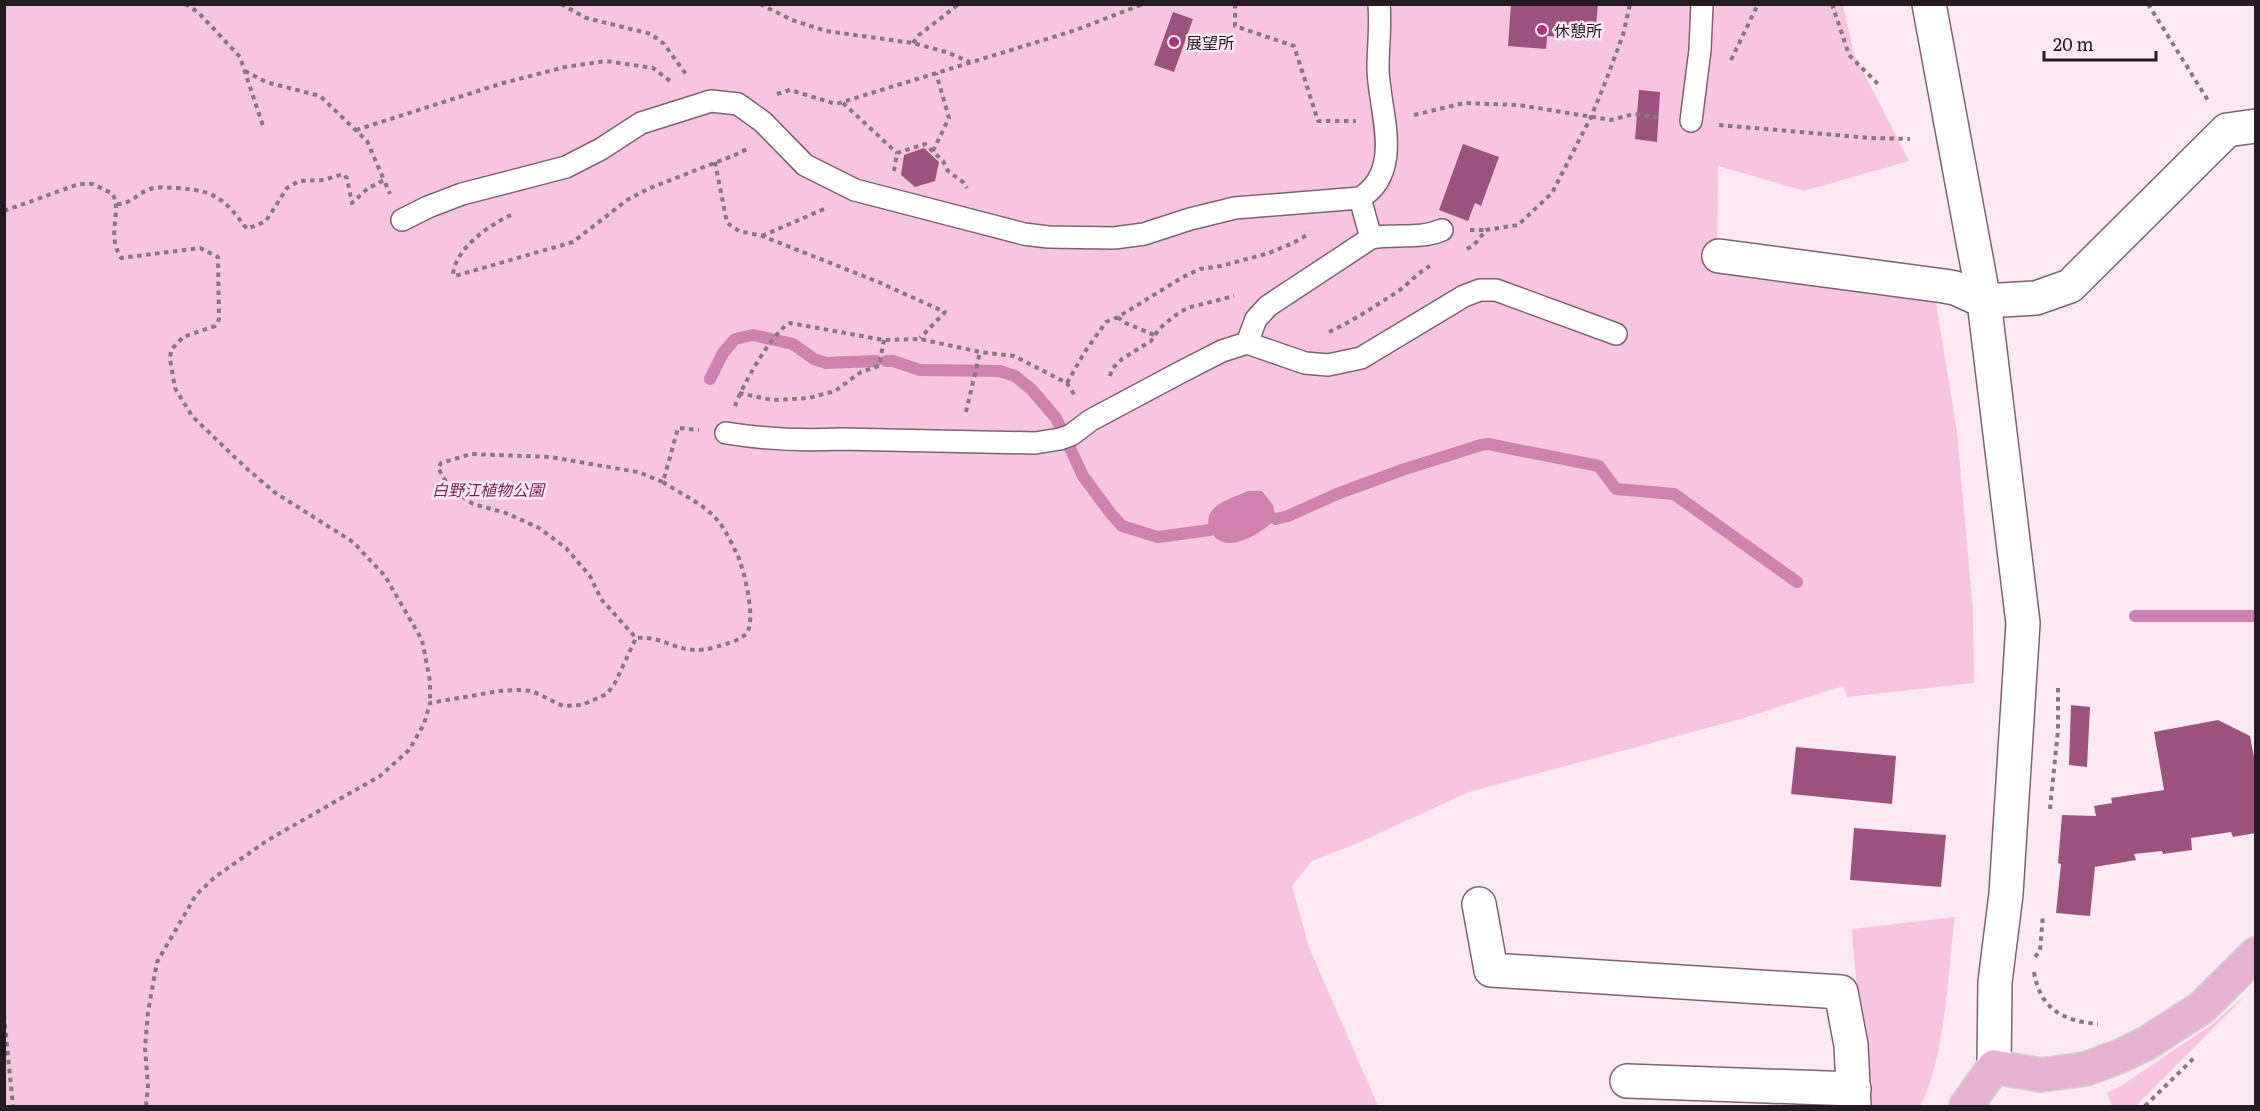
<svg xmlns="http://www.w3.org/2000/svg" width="2260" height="1111" viewBox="0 0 2260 1111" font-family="Literata,'Noto Sans JP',serif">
	<rect width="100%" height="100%" fill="#fde9f3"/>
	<!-- green -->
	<path fill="#f8c5e0" d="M 5,5 L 1843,5 L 1854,54 L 1909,161 L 1804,191 L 1718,166 L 1717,268 L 1935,298 L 1957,432 L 1973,611 L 1974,683 L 1847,697 L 1843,686 L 1741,719 L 1469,792 L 1358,843 L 1312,861 L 1292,886 L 1309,947 L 1378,1106 L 5,1106 Z
		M 1955,917 C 1948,969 1945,1062 1920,1106 L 1867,1106 C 1867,1047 1855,988 1852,929 Z
		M 2245,996 L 2136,1106 L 2112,1106 L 2107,1093 L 2121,1086 L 2211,1025 Z"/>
	<!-- water -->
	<path fill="#d082ae" d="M 1248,491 L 1262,491 L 1273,505 L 1276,519 C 1264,530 1249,541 1232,543 C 1213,545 1200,522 1214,508 C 1223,500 1237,496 1248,491 Z"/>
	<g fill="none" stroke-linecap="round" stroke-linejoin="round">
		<!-- stream -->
		<path stroke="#d082ae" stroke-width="12" d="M 886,361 L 893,361 L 920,370 L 1000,371 L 1015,376 L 1032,390 L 1056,418 L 1083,476 L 1111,514 L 1122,526 L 1158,537 L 1210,530
			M 710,379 L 723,353 L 735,339 L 753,335 L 793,344 L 814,359 L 826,363 L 876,361
			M 1276,519 L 1288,516 L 1337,494 L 1402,470 L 1481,445 L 1488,444 L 1599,466 L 1616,489 L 1674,494 L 1797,582
			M 2135,616 L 2256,616"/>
	</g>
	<!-- building -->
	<path fill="#9b527d" d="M 1511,4 L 1598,4 L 1596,25 L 1575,23 L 1573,38 L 1547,36 L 1546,49 L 1508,46 Z
		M 1173,12 L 1193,19 L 1174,72 L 1154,65 Z
		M 1639,90 L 1660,92 L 1657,142 L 1635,139 Z
		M 1463,144 L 1499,157 L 1481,206 L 1475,203 L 1468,221 L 1439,210 Z
		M 924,148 L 939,162 L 935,181 L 915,187 L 901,175 L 904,155 Z
		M 2071,705 L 2090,707 L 2087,767 L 2069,765 Z
		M 2218,720 L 2250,736 L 2256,768 L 2256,833 L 2233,837 L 2231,832 L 2191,838 L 2192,850 L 2163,854 L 2162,851 L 2134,854 L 2136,860 L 2095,867 L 2090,916 L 2056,913 L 2061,864 L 2058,863 L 2062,815 L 2096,816 L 2094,806 L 2112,803 L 2111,798 L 2164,790 L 2154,732 Z
		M 1796,747 L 1896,756 L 1892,804 L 1791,794 Z
		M 1854,828 L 1946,835 L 1941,887 L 1850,880 Z"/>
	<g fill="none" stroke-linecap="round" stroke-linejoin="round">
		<defs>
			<path id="lane" d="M 1691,121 L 1700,50 L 1702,4
				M 402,220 L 428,207 L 462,194 L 566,167 L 601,149 L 641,123 L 711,101 L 738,104 L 763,122 L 805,165 L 855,190 L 1024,234 L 1048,237 L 1114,238 L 1144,234 L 1190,219 L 1235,208 L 1360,198 C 1405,171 1379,111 1378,69 C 1378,47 1381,26 1379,4
				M 1371,238 C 1394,233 1419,240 1442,230
				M 1247,343 L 1256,319 L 1268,306 L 1371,238 L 1360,198
				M 726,433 C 763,439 802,441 840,439 L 1035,443 L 1060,439 L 1071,435 L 1091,420 L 1181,372 L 1222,351 L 1247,343 L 1305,363 L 1328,365 L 1361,358 L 1464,296 L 1480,290 L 1496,290 L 1616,334"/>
			<path id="street" d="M 1719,256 L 1944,286 L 1955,288 L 1984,301 L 2036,298 L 2070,286 L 2227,130 L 2256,126
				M 1479,904 L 1491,970 L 1841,992 L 1851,1045 L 1854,1106
				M 1627,1081 L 1854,1089"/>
			<path id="secondary" d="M 1929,4 L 1984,301 L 2023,623 L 2006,894 L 1995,982 L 1994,1067"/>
			<path id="primary" d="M 1994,1067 L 2041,1075 L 2085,1069 L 2118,1057 L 2147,1043 L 2201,1008 L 2256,954
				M 1966,1106 L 1994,1067"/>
		</defs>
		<!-- lane casing -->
		<use href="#lane" stroke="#7e6170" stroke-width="24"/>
		<!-- street casing -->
		<use href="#street" stroke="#7e6170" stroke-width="36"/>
		<!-- secondary casing -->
		<use href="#secondary" stroke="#7e6170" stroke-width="36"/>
		<!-- primary casing -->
		<use href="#primary" stroke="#d3d1d2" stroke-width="36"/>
		<!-- path -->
		<path stroke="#877880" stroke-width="4" stroke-dasharray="4.5 4.5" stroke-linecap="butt" d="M 185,4 L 198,12 L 240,57 L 264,129
			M 561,4 L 586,18 L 651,34 L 664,44 L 688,77
			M 760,4 L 792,20 L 826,31 L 913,43 L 946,52 L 970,62
			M 1235,4 L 1235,26 L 1294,46 L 1318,121 L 1356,121
			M 1832,4 L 1849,55 L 1878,84
			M 2148,4 L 2209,102
			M 913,43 L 919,35 L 959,4
			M 1731,60 L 1758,4
			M 245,71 L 266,82 L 320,96 L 367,141 L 384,180
			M 777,94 L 790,90 L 836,104 L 1076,30 L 1143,4
			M 843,103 L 897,153
			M 1414,115 L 1464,103 L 1519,105 L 1611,120 L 1634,114 L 1661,118
			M 1719,125 L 1871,138 L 1910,139
			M 356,130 L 503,83 L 565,67 L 606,61 L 653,68 L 670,81
			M 933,151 L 949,118 L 936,73
			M 715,162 L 727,223 L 739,231 L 762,236 L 876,281 L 945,312 L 920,338
			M 894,171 L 897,153 L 925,144 L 943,161 L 948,171 L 963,182 L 967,188
			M 117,204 C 130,205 138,193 150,189 C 159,186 169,188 178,188 C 217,191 224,199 247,229 L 266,221 L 287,188 L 299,181 L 324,180 L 343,174 L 347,178 L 352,203 L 367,189 L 384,180 L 390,194
			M 4,211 L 79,184 L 93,184 L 113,194 C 122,216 106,232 121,258 L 200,248 L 218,257 L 219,319 L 215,326 L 183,337 L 171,350 L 170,359 L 175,388 L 192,416 L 244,466 L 274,492 L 353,542 L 385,576 L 422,640 L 430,681 L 430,703
			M 511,215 C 489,225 456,248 453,274 L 455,276 L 573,242 L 627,200 L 650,188 L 735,155 L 747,149
			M 1470,230 L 1486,230
			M 762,236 L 824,209
			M 1467,249 L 1474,245 L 1486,230 L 1518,225 L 1552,193 L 1591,117 L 1605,83 L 1623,35 L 1630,4
			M 1118,317 L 1123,322 L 1154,335
			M 1329,332 C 1353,321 1375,306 1397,292 C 1409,284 1417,273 1430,266
			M 1110,376 L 1112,369 L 1122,359 L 1151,341 L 1159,329 L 1173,317 L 1187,308 L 1234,296
			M 1067,383 L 1084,353 L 1106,322 L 1118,317 L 1183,277 L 1200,269 L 1221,266 L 1269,253 L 1295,242 L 1310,233
			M 739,393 L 772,400 L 809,398 L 835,391 L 861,372 L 879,366 L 884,340
			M 735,406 C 742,386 772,332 790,323 L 884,340 L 920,339 L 980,352 L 1014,356 L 1067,383 L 1075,396
			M 966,412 L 980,352
			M 663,482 C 681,494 706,505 719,522 C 726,531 732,544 737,554 C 744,568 757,623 746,634 C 739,641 725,644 716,647 C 679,658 667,635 636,638 L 601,599 L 590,576 L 566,548 L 539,528 L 506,513 L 473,504 L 449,487 L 438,468 L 441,463 L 471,454 L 550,457 L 638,472 L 663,482 L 678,428 L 699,430
			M 2050,809 L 2058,730 L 2058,685
			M 2035,957 L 2040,951 L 2043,915
			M 2034,972 C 2040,1009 2063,1021 2098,1024
			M 4,1015 L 13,1106
			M 146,1106 L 148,1086 L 145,1048 L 148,1012 L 157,962 L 196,895 L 215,877 L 268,840 L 380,776 L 409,750 L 424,724 L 430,703 L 499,691 L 518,690 L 532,691 L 563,706 L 582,705 L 607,694 L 615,683 L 636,638
			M 2145,1106 L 2194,1058"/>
		<!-- lane -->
		<use href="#lane" stroke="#fff" stroke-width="21"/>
		<!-- street -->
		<use href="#street" stroke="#fff" stroke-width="33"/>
		<!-- secondary -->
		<use href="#secondary" stroke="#fff" stroke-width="33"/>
		<!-- primary -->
		<use href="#primary" stroke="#e7b2d1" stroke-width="33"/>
	</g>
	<!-- markers -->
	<g fill="#ad3081" stroke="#fde9f3" stroke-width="2">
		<circle cx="1542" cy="30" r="6"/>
		<circle cx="1174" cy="42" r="6"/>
	</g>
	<g text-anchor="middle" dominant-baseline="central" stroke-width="5" stroke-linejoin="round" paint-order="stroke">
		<!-- poi labels -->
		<g font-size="16" fill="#251a20" stroke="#fde9f3" text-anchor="start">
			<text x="1554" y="30">休憩所</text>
			<text x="1186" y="42">展望所</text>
		</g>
		<!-- park labels -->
		<g font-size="16" font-style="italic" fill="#771b57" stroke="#fde9f3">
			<text x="488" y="489">白野江植物公園</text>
		</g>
	</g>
	<!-- border -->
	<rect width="2260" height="1111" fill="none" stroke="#251a20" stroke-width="12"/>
	<!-- scale -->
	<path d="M2044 51v9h112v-9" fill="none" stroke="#251a20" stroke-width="3"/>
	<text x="2053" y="51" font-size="18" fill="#251a20" stroke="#fde9f3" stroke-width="4.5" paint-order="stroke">20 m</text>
</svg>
